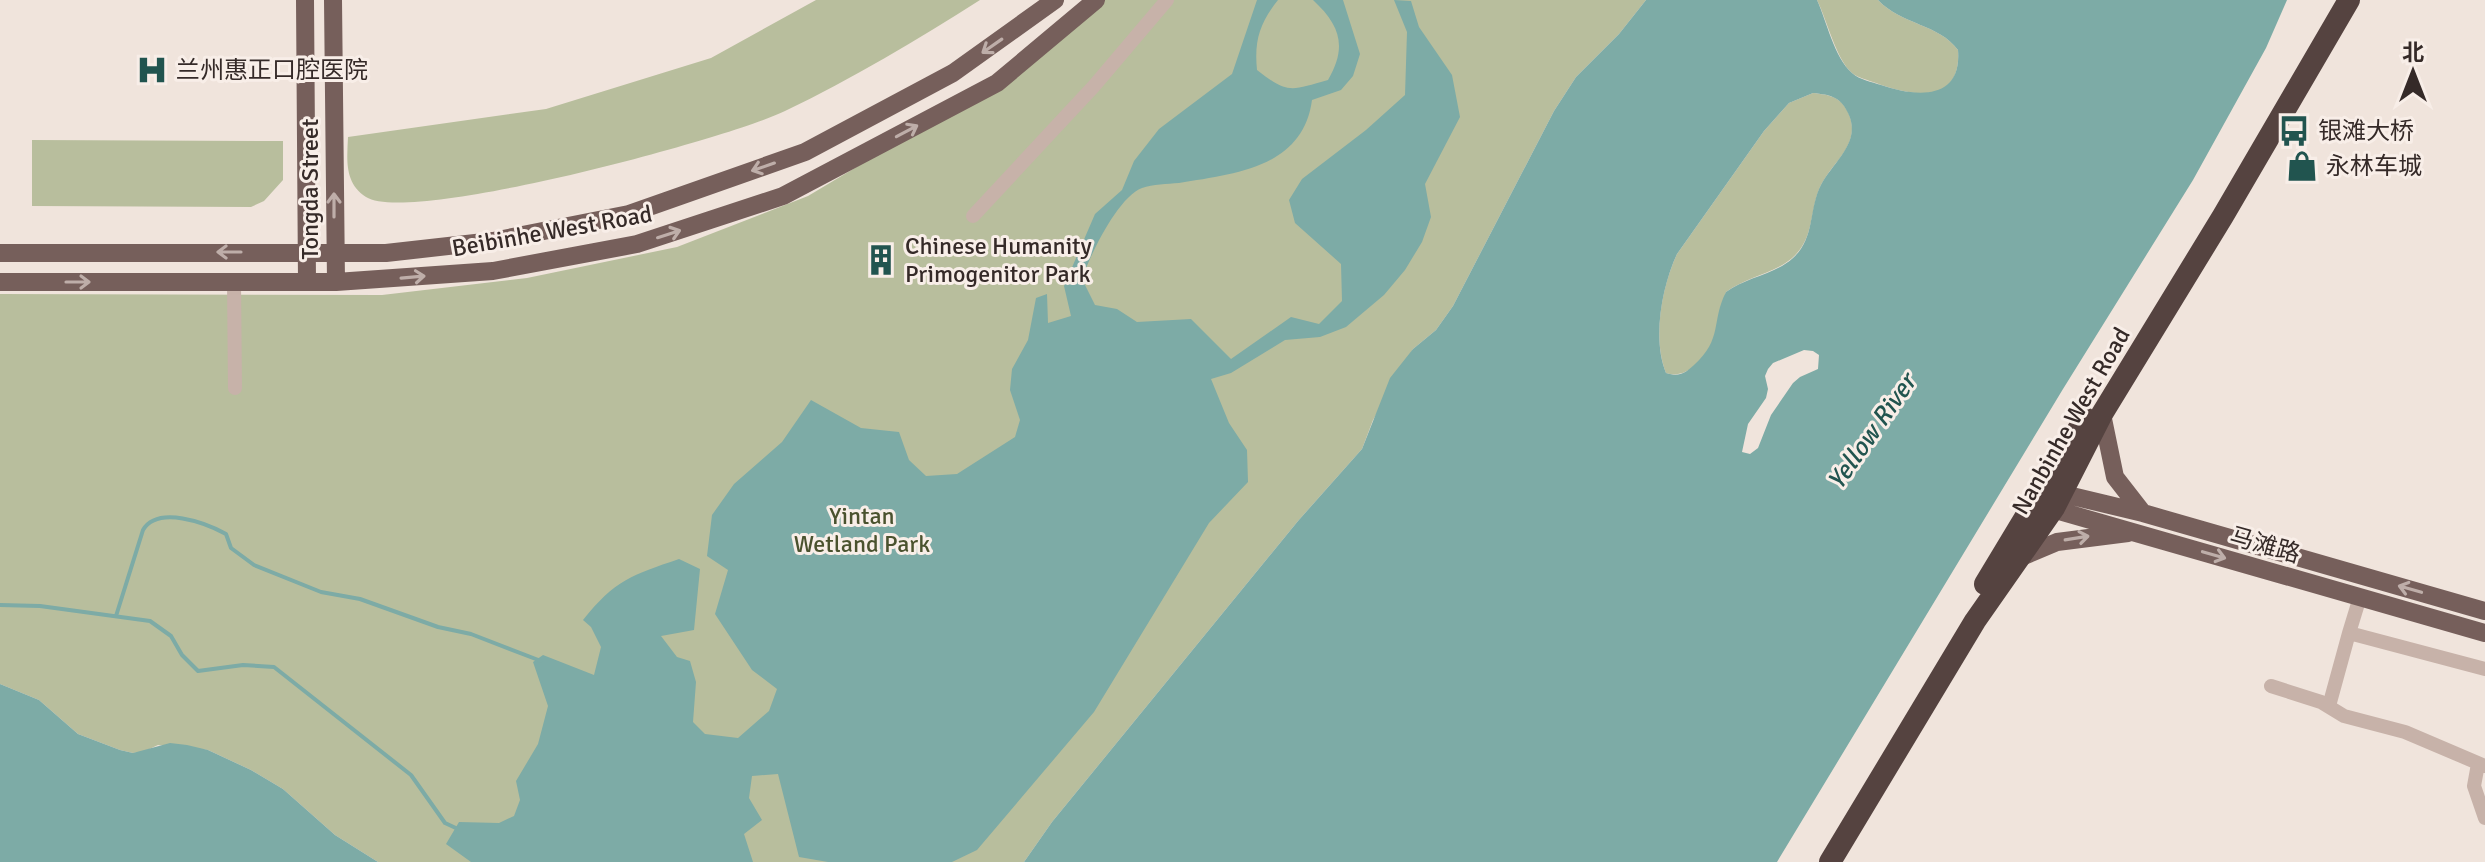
<svg xmlns="http://www.w3.org/2000/svg" width="2485" height="862" viewBox="0 0 2485 862" font-family="Signika,'Noto Sans SC',sans-serif">
	<rect width="100%" height="100%" fill="#f0e4dc"/>
	<!-- green -->
	<path fill="#b8be9d" d="M 816,0 L 980,0 C 917,40 852,79 785,111 C 730,138 410,225 366,197 C 344,183 347,159 348,137 L 546,109 L 711,58 Z
		M 1096,0 L 1646,0 L 1619,34 L 1576,77 L 1554,111 L 1453,306 L 1436,330 L 1413,349 L 1373,420 L 1362,449 L 1298,521 L 1052,822 L 1024,862 L 378,862 L 335,835 L 283,789 L 251,770 L 208,750 L 158,745 L 143,752 L 133,753 L 120,750 L 78,734 L 39,700 L 0,684 L 0,294 L 382,295 L 527,278 L 677,247 L 808,196 L 997,83 Z
		M 1817,0 L 1878,0 C 1902,25 1939,24 1958,50 C 1962,106 1910,96 1876,83 C 1868,80 1858,78 1852,73 C 1836,59 1827,20 1817,0 Z
		M 1813,93 C 1829,95 1840,96 1848,112 C 1864,146 1828,163 1818,192 C 1810,215 1813,241 1791,259 C 1772,274 1746,277 1726,292 C 1722,308 1720,326 1714,341 C 1707,359 1685,380 1666,373 C 1652,338 1662,286 1677,254 L 1764,131 L 1789,103 Z
		M 32,140 L 283,141 L 283,180 L 264,201 L 251,207 L 32,206 Z"/>
	<!-- water -->
	<path fill="#7daba6" fill-rule="evenodd" d="M 1257,0 L 1278,0 C 1260,23 1254,40 1257,70 C 1289,95 1291,90 1328,80 C 1347,47 1341,26 1313,0 L 1343,0 L 1360,54 L 1353,76 L 1341,90 L 1312,100 C 1303,168 1234,174 1179,183 C 1167,184 1153,184 1142,188 C 1118,197 1090,255 1082,279 L 1095,305 L 1117,309 L 1137,322 L 1191,319 L 1231,359 L 1291,317 L 1319,324 L 1342,301 L 1341,264 L 1295,223 L 1289,200 L 1302,179 L 1366,130 L 1405,95 L 1407,32 L 1394,0 L 1411,1 L 1419,27 L 1452,75 L 1460,117 L 1425,184 L 1431,217 L 1422,242 L 1405,270 L 1384,295 L 1346,327 L 1320,337 L 1285,340 L 1231,373 L 1211,379 L 1229,423 L 1247,450 L 1248,482 L 1209,523 L 1094,712 L 977,850 L 952,862 L 828,862 L 799,857 L 778,774 L 752,776 L 749,798 L 762,820 L 744,834 L 753,862 L 471,862 L 446,844 L 459,822 L 499,823 L 514,816 L 520,800 L 516,781 L 538,744 L 548,706 L 533,662 L 543,655 L 594,675 L 601,647 L 591,627 L 583,620 C 615,580 632,575 679,559 L 700,569 L 694,630 L 661,636 L 677,657 L 690,661 L 696,682 L 693,722 L 705,734 L 738,738 L 769,711 L 777,689 L 752,670 L 715,614 L 728,570 L 707,556 L 712,515 L 734,484 L 782,442 L 811,400 L 861,428 L 899,432 L 909,460 L 926,476 L 957,474 L 1015,437 L 1020,420 L 1010,390 L 1012,369 L 1028,340 L 1036,298 L 1047,294 L 1048,323 L 1071,316 L 1064,286 L 1095,214 L 1122,190 L 1134,161 L 1159,129 L 1232,74 Z
		M 1646,0 L 1817,0 C 1827,22 1834,57 1852,73 C 1860,80 1872,82 1881,85 C 1916,97 1962,101 1958,50 C 1939,24 1902,25 1878,0 L 2287,0 L 2266,48 L 2193,180 L 2063,389 L 1777,862 L 1024,862 L 1052,822 L 1298,521 L 1362,449 L 1390,378 L 1413,349 L 1436,330 L 1453,306 L 1554,111 L 1576,77 L 1619,34 ZM 1813,93 C 1830,95 1840,96 1848,113 C 1863,144 1830,163 1819,189 C 1809,213 1814,239 1793,258 C 1774,275 1746,277 1726,292 C 1711,321 1723,339 1694,365 C 1684,374 1679,377 1666,373 C 1652,339 1662,286 1677,254 L 1764,131 L 1789,103 ZM 1804,350 L 1813,351 L 1819,355 L 1818,369 L 1800,377 L 1793,383 L 1771,415 L 1758,448 L 1750,454 L 1742,452 L 1748,424 L 1766,398 L 1768,389 L 1765,376 L 1768,369 L 1773,363 Z
		M 0,684 L 39,700 L 78,734 L 120,750 L 133,753 L 170,743 L 187,745 L 208,750 L 251,770 L 283,789 L 335,835 L 378,862 L 0,862 Z"/>
	<g fill="none" stroke-linecap="round" stroke-linejoin="round">
		<!-- stream -->
		<path stroke="#7daba6" stroke-width="4" d="M 0,605 L 40,606 L 150,621 L 171,636 L 182,655 L 198,671 L 243,665 L 274,667 L 411,775 L 445,823 L 458,829
			M 116,616 L 143,530 C 158,505 206,523 226,534 L 231,548 L 254,565 L 321,592 L 360,599 L 438,627 L 471,634 L 541,661"/>
		<!-- minor -->
		<path stroke="#c7b2a9" stroke-width="14" d="M 973,216 L 1094,86 L 1167,0
			M 234,282 L 235,388
			M 2360,597 L 2349,633 L 2485,669
			M 2271,686 L 2321,702 L 2344,716 L 2405,732 L 2485,766
			M 2329,706 L 2349,633
			M 2478,764 L 2474,786 L 2485,818"/>
		<!-- major -->
		<path stroke="#765f5b" stroke-width="18" d="M 305,0 L 307,282
			M 333,0 L 336,282
			M 0,253 L 386,253 L 493,241 L 629,214 L 805,152 L 953,73 L 1055,0
			M 0,282 L 336,282 L 493,271 L 637,244 L 783,196 L 997,83 L 1096,0
			M 2102,414 L 2115,477 L 2143,513
			M 2051,491 L 2143,513 L 2485,611
			M 2042,506 L 2485,633
			M 2019,558 L 2057,542 L 2128,533"/>
		<!-- highway -->
		<path stroke="#554340" stroke-width="22" d="M 1985,584 L 2085,418
			M 1830,862 L 1975,621 L 2054,508 L 2102,414 L 2223,216 L 2349,0"/>
	</g>
	<!-- one-way arrows -->
	<defs><path id="oneway-shaft" d="M-6 0H5M1.5-3L5.5 0L1.5 3" fill="none" stroke-width="1.6" stroke-linecap="round" stroke-linejoin="round" transform="scale(2)"/></defs>
	<g stroke="#beaea9">
		<use href="#oneway-shaft" transform="translate(992 46) rotate(145)"/>
		<use href="#oneway-shaft" transform="translate(907 131) rotate(-28)"/>
		<use href="#oneway-shaft" transform="translate(763 167) rotate(161)"/>
		<use href="#oneway-shaft" transform="translate(334 205) rotate(-90)"/>
		<use href="#oneway-shaft" transform="translate(669 234) rotate(-18)"/>
		<use href="#oneway-shaft" transform="translate(229 252) rotate(180)"/>
		<use href="#oneway-shaft" transform="translate(413 277) rotate(-5)"/>
		<use href="#oneway-shaft" transform="translate(78 282)"/>
		<use href="#oneway-shaft" transform="translate(2077 538) rotate(-9)"/>
		<use href="#oneway-shaft" transform="translate(2214 555) rotate(16)"/>
		<use href="#oneway-shaft" transform="translate(2410 589) rotate(-164)"/>
	</g>
	<!-- icons -->
	<defs>
		<symbol id="hospital-bare" viewBox="-9 -9 18 18"><path d="M-5-5h3v3.5h4V-5h3V5h-3V1.5h-4V5h-3Z" fill="#21544f" stroke="#f8eee8" stroke-width="2.5" paint-order="stroke"/></symbol>
		<symbol id="bus-bare" viewBox="-9 -9 18 18"><path d="M-5-6H5V4H4V6H2V4H-2V6H-4V4H-5ZM-3.5-4V0h7V-4ZM-3.5 1.2v1.5H-2V1.2ZM2 1.2v1.5H3.5V1.2Z" fill="#21544f" stroke="#f8eee8" stroke-width="2.5" paint-order="stroke"/></symbol>
		<symbol id="shop-bare" viewBox="-9 -9 18 18"><path d="M-5-2.5h2.3a2.7 3.5 0 0 1 5.4 0H5L5.5 6h-11ZM-1.5-2.5h3a1.5 2.3 0 0 0-3 0Z" fill="#21544f" stroke="#f8eee8" stroke-width="2.5" paint-order="stroke"/></symbol>
		<symbol id="building-bare" viewBox="-9 -9 18 18"><path d="M-4-6H4V6H1V3H-1V6H-4ZM-2.5-4.3h1.7v1.8h-1.7ZM.8-4.3h1.7v1.8H.8ZM-2.5-1h1.7V.8h-1.7ZM.8-1h1.7V.8H.8Z" fill="#21544f" stroke="#f8eee8" stroke-width="2.5" paint-order="stroke"/></symbol>
	</defs>
	<g fill-rule="evenodd">
		<use href="#hospital-bare" x="130" y="48" width="44" height="44"/>
		<use href="#bus-bare" x="2272" y="109" width="44" height="44"/>
		<use href="#shop-bare" x="2280" y="144" width="44" height="44"/>
		<use href="#building-bare" x="859" y="238" width="44" height="44"/>
	</g>
	<g text-anchor="middle" dominant-baseline="central" stroke-width="6" stroke-linejoin="round" paint-order="stroke">
		<!-- poi labels -->
		<g font-size="24" fill="#352a28" stroke="#f8eee8" text-anchor="start">
			<text x="176" y="70">兰州惠正口腔医院</text>
			<text x="2318" y="131">银滩大桥</text>
			<text x="2326" y="166">永林车城</text>
			<text x="905" y="246">Chinese Humanity<tspan x="905" dy="28">Primogenitor Park</tspan></text>
		</g>
		<!-- street labels -->
		<g font-size="24" fill="#352a28" stroke="#f8eee8">
			<text transform="translate(310 189) rotate(-90)">Tongda Street</text>
			<text transform="translate(552 231) rotate(-10)">Beibinhe West Road</text>
			<text transform="translate(2071 421) rotate(-60)">Nanbinhe West Road</text>
			<text transform="translate(2265 545) rotate(16)">马滩路</text>
		</g>
		<!-- park labels -->
		<g font-size="24" fill="#4a522e" stroke="#f8eee8">
			<text x="862" y="516">Yintan<tspan x="862" dy="28">Wetland Park</tspan></text>
		</g>
		<!-- water labels -->
		<g font-size="26" font-style="italic" fill="#21544f" stroke="#f8eee8">
			<text transform="translate(1872 432) rotate(-55)">Yellow River</text>
		</g>
	</g>
	<!-- north arrow -->
	<g transform="translate(2413 72)" stroke="#f8eee8" stroke-width="6" paint-order="stroke">
	<path d="M0-6L14 30L0 20L-14 30Z" fill="#352a28"/>
	<text y="-12" font-size="22" font-weight="bold" text-anchor="middle" fill="#352a28">北</text>
	</g>
</svg>
